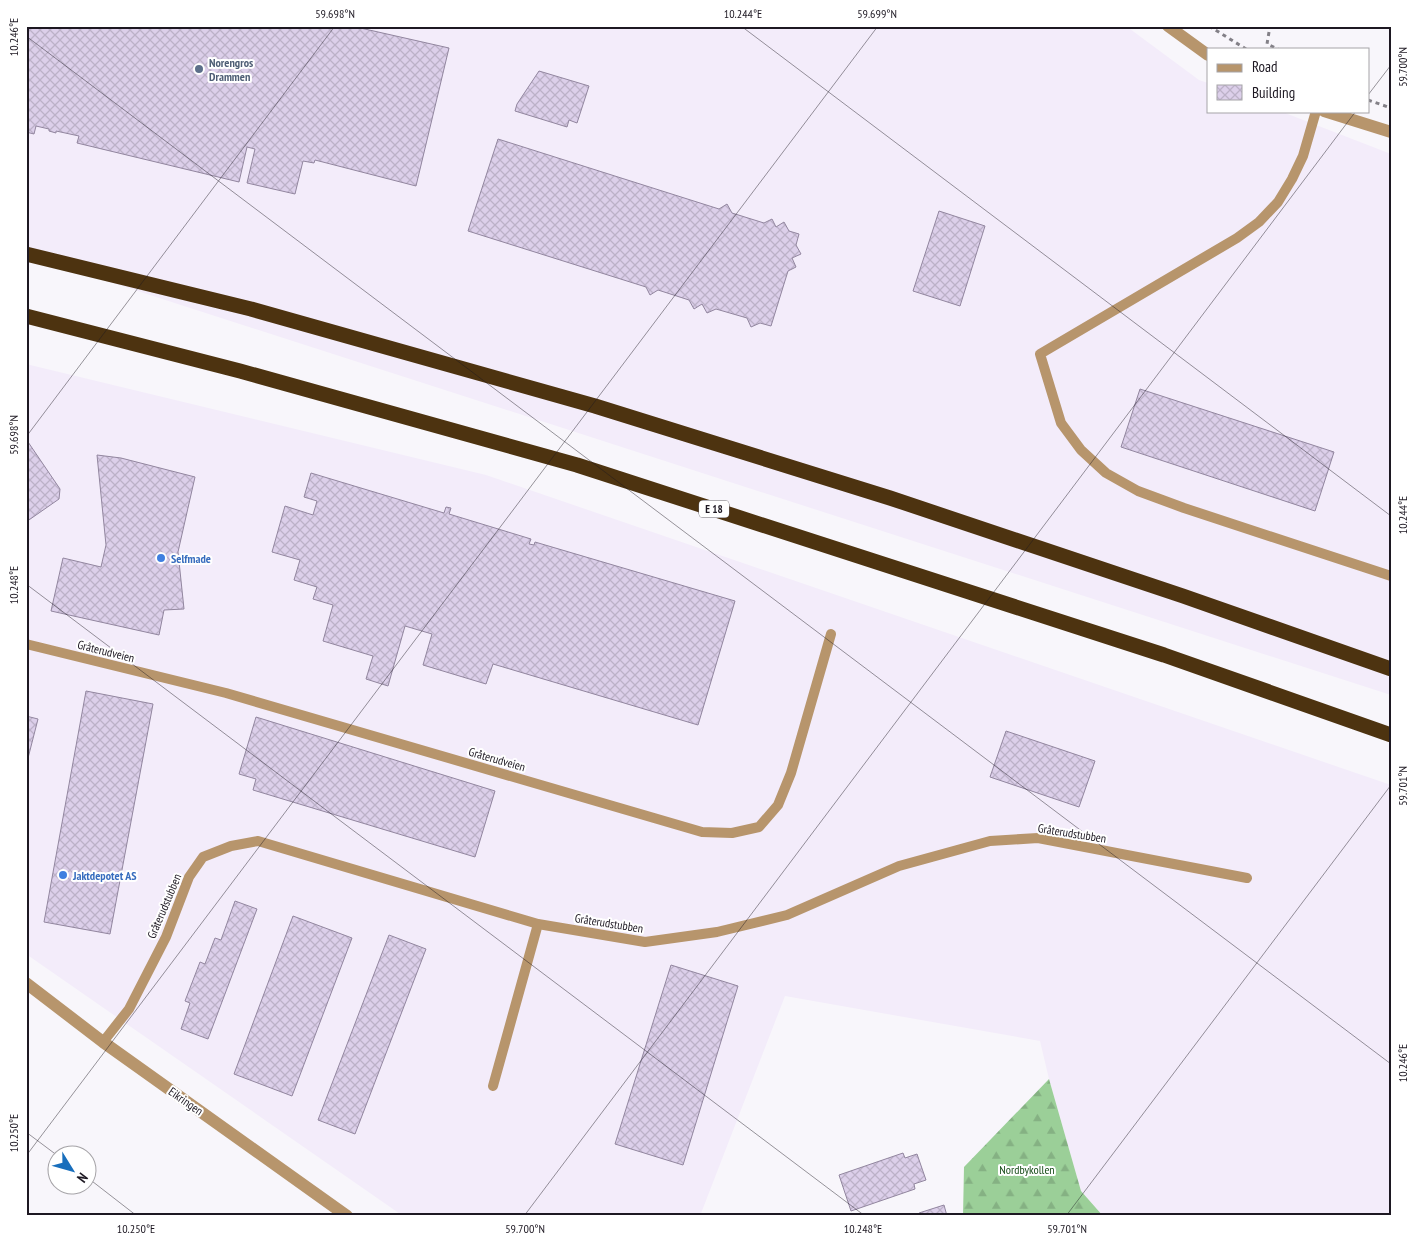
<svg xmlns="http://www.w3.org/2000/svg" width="1417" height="1242" viewBox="0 0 1417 1242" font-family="'PT Sans Narrow',sans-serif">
	<defs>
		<pattern id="forest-firs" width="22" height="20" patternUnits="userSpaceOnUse" patternTransform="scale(1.25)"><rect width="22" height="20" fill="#9bcf98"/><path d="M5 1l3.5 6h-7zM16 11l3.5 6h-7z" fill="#85b183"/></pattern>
		<pattern id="building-cross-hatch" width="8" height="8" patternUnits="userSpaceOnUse" patternTransform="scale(1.25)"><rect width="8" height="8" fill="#dccfea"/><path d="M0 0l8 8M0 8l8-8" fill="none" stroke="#bcb1c8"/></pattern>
	</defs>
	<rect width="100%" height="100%" fill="#f8f6fb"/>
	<!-- built -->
	<path fill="#f3ecfa" d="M 26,26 L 1126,26 L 1199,80 L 1208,83 L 1208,111 L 1280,111 L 1391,154 L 1391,695 L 26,255 Z
		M 26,364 L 486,475 L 1391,785 L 1391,1216 L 1103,1216 L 1081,1191 L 1049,1079 L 1040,1041 L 785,996 L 700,1216 L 403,1216 L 26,954 Z"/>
	<!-- forest -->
	<path fill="url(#forest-firs)" d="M 1049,1079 L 1081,1191 L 1103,1216 L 963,1216 L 964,1167 Z"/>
	<!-- building -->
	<path fill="url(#building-cross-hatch)" stroke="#92869f" d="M 26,26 L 349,26 L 355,28 L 356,27 L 449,48 L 416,186 L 315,160 L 314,163 L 303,161 L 295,194 L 247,183 L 255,149 L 247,147 L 239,182 L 77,143 L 79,136 L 56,131 L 56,133 L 49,131 L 49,129 L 36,126 L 34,134 L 26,132 Z
		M 539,71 L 589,86 L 577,123 L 569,120 L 567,127 L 515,111 L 517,104 Z
		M 498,139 L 719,209 L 727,204 L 732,213 L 764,223 L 772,219 L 776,227 L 784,222 L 789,231 L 799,234 L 796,245 L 801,254 L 792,258 L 796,267 L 788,271 L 771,326 L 760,323 L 751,327 L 747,318 L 716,309 L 707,313 L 702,304 L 694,309 L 689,300 L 658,290 L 650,295 L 646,287 L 468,231 Z
		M 939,211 L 985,226 L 960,306 L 913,291 Z
		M 1140,389 L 1334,452 L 1315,511 L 1121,447 Z
		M 26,439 L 60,489 L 59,499 L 26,522 Z
		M 97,455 L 121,458 L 195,477 L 178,552 L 184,609 L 164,610 L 159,635 L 51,611 L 63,558 L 101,567 L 106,545 Z
		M 311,473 L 444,513 L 446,507 L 451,508 L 449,514 L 531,539 L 529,544 L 534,545 L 535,542 L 735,601 L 698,725 L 493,664 L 486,684 L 423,665 L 432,634 L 405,626 L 388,686 L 366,679 L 373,656 L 323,641 L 333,605 L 313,599 L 317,587 L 294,580 L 300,560 L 272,552 L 285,506 L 313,515 L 317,501 L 304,497 Z
		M 86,691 L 153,704 L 110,934 L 44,922 Z
		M 26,716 L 38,719 L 26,766 Z
		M 256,717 L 495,791 L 475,857 L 253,790 L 256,779 L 239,774 Z
		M 1006,731 L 1095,761 L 1079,807 L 990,777 Z
		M 235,901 L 257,909 L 208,1039 L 181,1029 L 190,1003 L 185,1001 L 200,962 L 205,964 L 215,938 L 221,940 Z
		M 293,916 L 352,938 L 292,1096 L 234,1074 Z
		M 389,935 L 426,949 L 355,1134 L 318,1120 Z
		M 671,965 L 738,986 L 683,1165 L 615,1144 Z
		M 903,1153 L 905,1158 L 917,1154 L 926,1180 L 914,1184 L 915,1189 L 851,1211 L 839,1175 Z
		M 944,1205 L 947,1216 L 920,1216 L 919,1213 Z"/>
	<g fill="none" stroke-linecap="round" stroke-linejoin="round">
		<!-- path -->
		<path stroke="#838087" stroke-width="3" stroke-dasharray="4 4" stroke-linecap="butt" d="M 1209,26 L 1246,49
			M 1269,32 L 1267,44 L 1278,49
			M 1368,100 L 1391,108"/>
		<!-- lane -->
		<path stroke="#b7956c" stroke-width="10" d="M 1316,111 L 1303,156 L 1292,179 L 1278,202 L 1259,222 L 1237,238 L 1040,354 L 1061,423 L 1081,450 L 1106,473 L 1138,491 L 1184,508 L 1391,576
			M 26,644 L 226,693 L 702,832 L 732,833 L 759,827 L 778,805 L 791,773 L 831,634
			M 103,1042 L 129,1009 L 166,937 L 189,877 L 203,857 L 231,846 L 258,841 L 538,924 L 645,942 L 717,932 L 787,915 L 899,866 L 990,841 L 1038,838 L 1247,878
			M 493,1086 L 538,924"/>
		<!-- street -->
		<path stroke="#b7956c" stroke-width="12" d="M 1168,26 L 1208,55
			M 1324,111 L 1391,132
			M 26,983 L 103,1042 L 347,1216"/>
		<!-- highway -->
		<path stroke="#4d3310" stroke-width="15" d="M 26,254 L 251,309 L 595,406 L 890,498 L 1183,596 L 1391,669
			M 26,316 L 240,371 L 577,465 L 1164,655 L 1391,735"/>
	</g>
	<!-- ticks -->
	<path fill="none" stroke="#1d1822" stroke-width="1" stroke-opacity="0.45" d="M 741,26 L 1391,516M 26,36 L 1391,1064M 1368,95 L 1391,65M 26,437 L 335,26M 26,584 L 865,1216M 26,1132 L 58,1156M 26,1156 L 878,26M 88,1178 L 137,1216M 524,1216 L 1356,111M 1066,1216 L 1391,785"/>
	<!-- markers -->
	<circle fill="#5c6f8a" stroke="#fff" stroke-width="2" cx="199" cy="69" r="5"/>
	<g fill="#3f7fe0" stroke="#fff" stroke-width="2">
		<circle cx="161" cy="558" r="5"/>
		<circle cx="63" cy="875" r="5"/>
	</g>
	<g text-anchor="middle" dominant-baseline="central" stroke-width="4" stroke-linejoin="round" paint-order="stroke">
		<!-- shield labels -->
		<rect fill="#fff" stroke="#615d64" stroke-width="1" x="699" y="500.5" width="30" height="17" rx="4"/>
		<g font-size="11" font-weight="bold" fill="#1d1822">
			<text x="714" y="509">E 18</text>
		</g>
		<!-- service labels -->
		<g font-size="12" font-weight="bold" fill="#4e5e75" stroke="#fff" text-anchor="start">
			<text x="209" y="62">Norengros<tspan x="209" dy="14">Drammen</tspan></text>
		</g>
		<!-- shop labels -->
		<g font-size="12" font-weight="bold" fill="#366cbe" stroke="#fff" text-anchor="start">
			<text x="171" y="558">Selfmade</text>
			<text x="73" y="875">Jaktdepotet AS</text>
		</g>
		<!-- street labels -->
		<g font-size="12" fill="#1d1822" stroke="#fff">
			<text transform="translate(106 651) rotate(14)">Gråterudveien</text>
			<text transform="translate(497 759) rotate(16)">Gråterudveien</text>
			<text transform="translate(1072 833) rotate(9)">Gråterudstubben</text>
			<text transform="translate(164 906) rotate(-67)">Gråterudstubben</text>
			<text transform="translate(609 923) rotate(9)">Gråterudstubben</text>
			<text transform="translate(186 1101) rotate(35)">Eikringen</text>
		</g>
		<!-- park labels -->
		<g font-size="12" fill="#164b17" stroke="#fff">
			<text x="1027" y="1169">Nordbykollen</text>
		</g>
	</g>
	<!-- border -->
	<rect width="1417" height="1242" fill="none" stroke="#ffffff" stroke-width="55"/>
	<!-- legend -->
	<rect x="1207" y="48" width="162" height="65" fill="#ffffff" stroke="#a5a3a7"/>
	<rect x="1217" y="64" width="25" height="8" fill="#b7956c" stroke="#a5a3a7"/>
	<text x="1252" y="72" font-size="15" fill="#1d1822">Road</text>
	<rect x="1217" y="85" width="25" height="15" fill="url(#building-cross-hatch)" stroke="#a5a3a7"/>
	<text x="1252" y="98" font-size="15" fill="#1d1822">Building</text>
	<!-- north arrow -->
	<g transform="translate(72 1170) rotate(127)"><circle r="24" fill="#ffffff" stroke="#a5a3a7"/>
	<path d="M0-4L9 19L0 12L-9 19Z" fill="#186ebc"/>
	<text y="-8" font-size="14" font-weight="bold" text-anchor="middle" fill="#1d1822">N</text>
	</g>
	<rect x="28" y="28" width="1362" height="1186" fill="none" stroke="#1d1822" stroke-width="2"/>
	<g font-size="12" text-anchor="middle" fill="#1d1822">
		<text x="335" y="18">59.698°N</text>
		<text x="743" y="18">10.244°E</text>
		<text x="877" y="18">59.699°N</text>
		<text transform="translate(14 37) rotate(-90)" y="4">10.246°E</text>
		<text transform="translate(1403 67) rotate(-90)" y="4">59.700°N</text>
		<text transform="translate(14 435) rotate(-90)" y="4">59.698°N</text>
		<text transform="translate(1403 515) rotate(-90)" y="4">10.244°E</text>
		<text transform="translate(14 585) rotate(-90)" y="4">10.248°E</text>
		<text transform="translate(1403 786) rotate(-90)" y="4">59.701°N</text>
		<text transform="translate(1403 1063) rotate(-90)" y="4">10.246°E</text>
		<text transform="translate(14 1133) rotate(-90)" y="4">10.250°E</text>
		<text x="136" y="1233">10.250°E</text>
		<text x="525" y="1233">59.700°N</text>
		<text x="863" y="1233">10.248°E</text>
		<text x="1067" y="1233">59.701°N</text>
	</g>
</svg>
